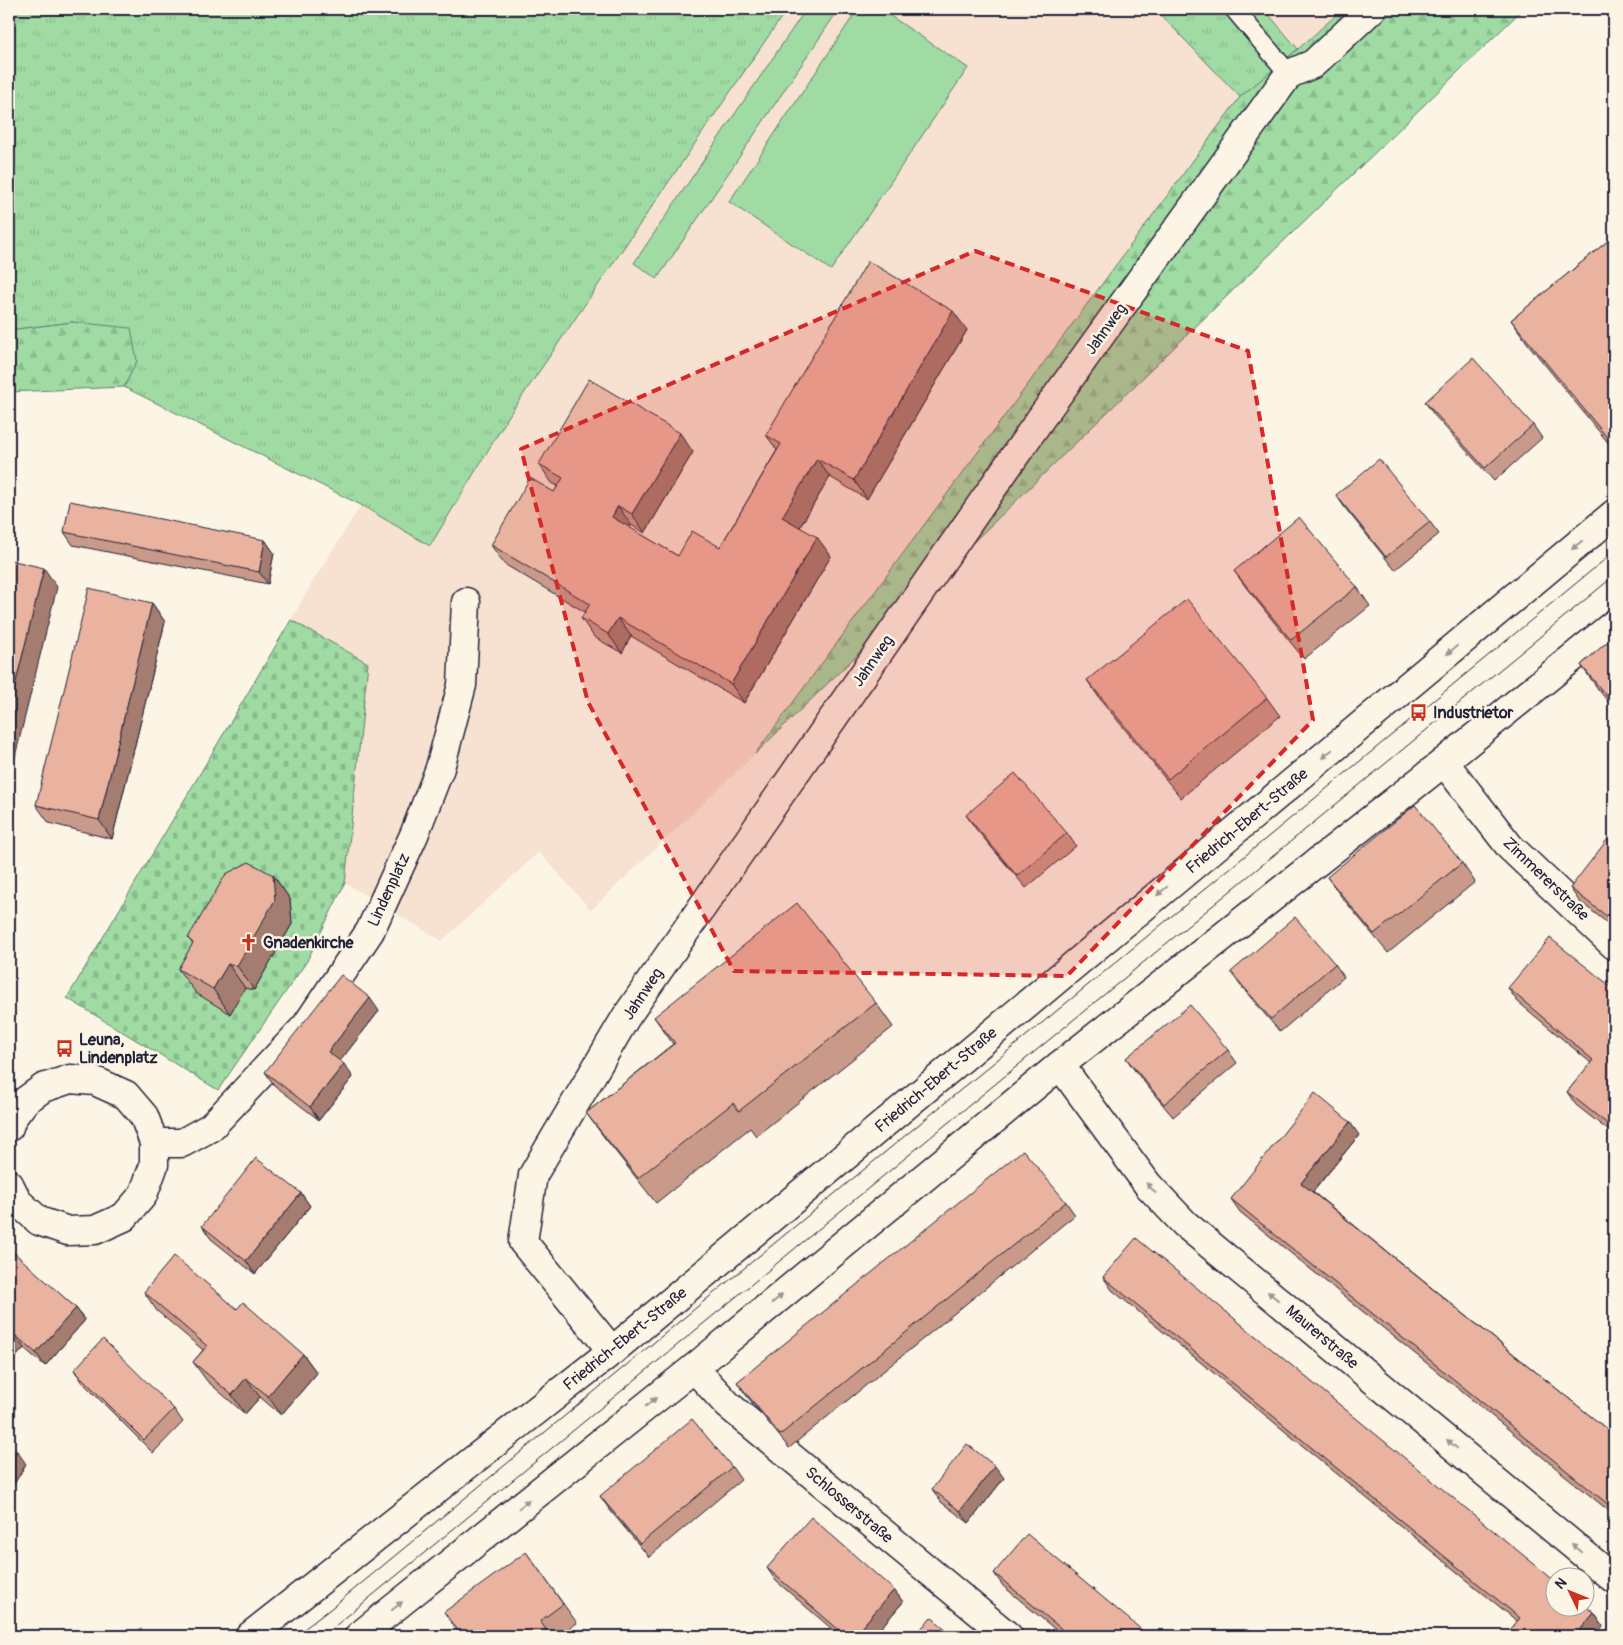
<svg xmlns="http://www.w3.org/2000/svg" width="1623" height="1645" viewBox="0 0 1623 1645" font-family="Pangolin,sans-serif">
	<defs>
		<pattern id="grass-tufts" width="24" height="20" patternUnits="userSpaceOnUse" patternTransform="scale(1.25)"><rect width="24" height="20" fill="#9fdba3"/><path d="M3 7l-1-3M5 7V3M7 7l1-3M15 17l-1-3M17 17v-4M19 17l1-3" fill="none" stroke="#89bc8d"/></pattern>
		<pattern id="forest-firs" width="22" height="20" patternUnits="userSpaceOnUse" patternTransform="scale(1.25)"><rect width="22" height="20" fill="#9fdba3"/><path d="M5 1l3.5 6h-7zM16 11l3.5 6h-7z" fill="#89bc8d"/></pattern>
		<pattern id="cemetery-stones" width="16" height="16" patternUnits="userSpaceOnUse" patternTransform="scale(1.25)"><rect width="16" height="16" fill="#9fdba3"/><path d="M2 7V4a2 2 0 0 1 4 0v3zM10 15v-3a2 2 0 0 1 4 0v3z" fill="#89bc8d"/></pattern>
	</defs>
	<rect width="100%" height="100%" fill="#fcf5e5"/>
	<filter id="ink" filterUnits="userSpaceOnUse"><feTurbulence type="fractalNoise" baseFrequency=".02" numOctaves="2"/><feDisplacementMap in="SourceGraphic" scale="10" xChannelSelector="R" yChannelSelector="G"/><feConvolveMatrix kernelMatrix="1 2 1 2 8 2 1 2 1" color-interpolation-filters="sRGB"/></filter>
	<g filter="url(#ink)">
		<!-- built -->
		<path fill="#f7e1d0" d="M 787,9 L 1155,9 L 1240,97 L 755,754 L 591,910 L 539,852 L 442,941 L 345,883 L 368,663 L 291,620 L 312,583 L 361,505 L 430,545 L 510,414 Z
			M 1264,9 L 1343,9 L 1298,49 Z"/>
		<!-- grass -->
		<path fill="url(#grass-tufts)" stroke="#607e6f" d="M 9,9 L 787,9 L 510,414 L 430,546 L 361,505 L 124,387 L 137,361 L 73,322 L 9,330 Z
			M 1155,9 L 1264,9 L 1298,49 L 1240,97 Z"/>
		<!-- forest -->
		<path fill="url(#forest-firs)" stroke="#607e6f" d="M 1343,9 L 1523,9 L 755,754 L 1240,97 L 1298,49 Z
			M 73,322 L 131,328 L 137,361 L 124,387 L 9,392 L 9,330 Z"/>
		<!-- cemetery -->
		<path fill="url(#cemetery-stones)" stroke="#607e6f" d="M 291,620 L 368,663 L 345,883 L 307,961 L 218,1090 L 67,998 Z"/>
		<!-- pitch -->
		<path fill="#9fdba3" stroke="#607e6f" d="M 806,9 L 839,9 L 657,279 L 634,263 Z
			M 858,9 L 880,9 L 968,68 L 831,270 L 729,202 Z"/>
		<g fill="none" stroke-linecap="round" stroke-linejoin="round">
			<defs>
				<path id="service" d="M 1234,9 L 1289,74"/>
				<path id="minor" d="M 1444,762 L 1510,847 L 1614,945
					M 1060,1065 L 1148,1185 L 1185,1224 L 1614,1579
					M 9,1127 L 12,1118 L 25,1101 L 43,1088 L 70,1079 L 95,1081 L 126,1095 L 144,1116 L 154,1143 L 154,1165 L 143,1195 L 124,1217 L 95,1230 L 68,1231 L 39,1221 L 18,1202 L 9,1184
					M 154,1143 L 182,1143 L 211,1127 L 306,1026 L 370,931 L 414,835 L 440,768 L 462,685 L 466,602
					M 612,1351 L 523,1242 L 533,1175 L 626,1017 L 1041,418 L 1289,74 L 1313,64 L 1372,9
					M 694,1368 L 728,1405 L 1008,1636"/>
				<path id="secondary" d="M 250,1636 L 612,1351 L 1614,514
					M 359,1636 L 694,1368 L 1060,1065 L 1444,762 L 1614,624"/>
			</defs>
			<!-- service casing -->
			<use href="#service" stroke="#22223b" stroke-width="21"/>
			<!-- minor casing -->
			<use href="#minor" stroke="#22223b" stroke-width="31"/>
			<!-- secondary casing -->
			<use href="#secondary" stroke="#22223b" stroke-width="31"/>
			<!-- service -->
			<use href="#service" stroke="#fcf5e5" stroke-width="18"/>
			<!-- minor -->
			<use href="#minor" stroke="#fcf5e5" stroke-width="28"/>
			<!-- secondary -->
			<use href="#secondary" stroke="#fcf5e5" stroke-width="28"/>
			<!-- tram -->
			<path stroke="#22223b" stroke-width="1" d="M 295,1636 L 329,1610 L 1614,552
				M 323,1636 L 1614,576"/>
		</g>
		<!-- wall -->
		<path fill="#c99a89" stroke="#22223b" d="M 1614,236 L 1614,450 L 1528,344 L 1511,320 Z
			M 967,330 L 867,499 L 830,477 L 800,527 L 831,556 L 744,703 L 631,636 L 622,653 L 594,637 L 581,618 L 585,612 L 504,564 L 491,545 L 554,492 L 558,486 L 552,483 L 539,464 L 693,452 L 645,533 L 631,525 L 630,528 L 678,556 L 720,547 L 777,450 L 766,435 Z
			M 1425,402 L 1533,425 L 1542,438 L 1494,481 L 1434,415 Z
			M 1336,495 L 1430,522 L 1439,534 L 1395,570 L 1345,508 Z
			M 64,532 L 265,540 L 274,553 L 268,584 L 73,545 Z
			M 1234,571 L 1357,587 L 1370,606 L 1304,659 L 1248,590 Z
			M 152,603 L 165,622 L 112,839 L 49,823 L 36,805 Z
			M 1614,636 L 1614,709 L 1598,689 L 1581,665 Z
			M 1087,680 L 1267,698 L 1280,716 L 1181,798 L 1100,699 Z
			M 966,815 L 1067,833 L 1076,846 L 1026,888 L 975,828 Z
			M 1614,846 L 1614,928 L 1579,901 L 1570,888 Z
			M 1462,863 L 1475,882 L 1388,953 L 1340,895 L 1327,877 Z
			M 273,875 L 290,899 L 292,924 L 254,990 L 245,988 L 230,1014 L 196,993 L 178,969 L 193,944 L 188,938 Z
			M 1335,964 L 1344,977 L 1280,1032 L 1240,985 L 1231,972 Z
			M 1508,988 L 1614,989 L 1614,1135 L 1576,1105 L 1567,1092 L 1591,1063 L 1517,1001 Z
			M 876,1003 L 893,1027 L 756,1136 L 750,1128 L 656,1203 L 604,1137 L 586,1113 L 673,1044 L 654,1017 Z
			M 379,1011 L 340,1061 L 353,1077 L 319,1120 L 274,1085 L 265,1072 Z
			M 1228,1050 L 1237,1063 L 1173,1117 L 1135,1071 L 1126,1058 Z
			M 1359,1135 L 1313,1192 L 1614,1435 L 1614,1515 L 1240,1212 L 1231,1199 Z
			M 301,1193 L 310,1206 L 255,1274 L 211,1239 L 202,1226 Z
			M 1066,1202 L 1075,1215 L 789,1448 L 746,1395 L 737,1382 Z
			M 9,1250 L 76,1308 L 85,1320 L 45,1366 L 24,1348 L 12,1361 L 9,1358 Z
			M 1103,1277 L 1594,1613 L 1603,1626 L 1517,1621 L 1112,1290 Z
			M 144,1292 L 237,1309 L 303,1354 L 317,1373 L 281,1415 L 260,1397 L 245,1414 L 207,1381 L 193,1362 L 203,1350 L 157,1311 Z
			M 74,1370 L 174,1409 L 183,1422 L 153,1453 L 83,1383 Z
			M 732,1467 L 741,1480 L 649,1557 L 609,1509 L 600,1496 Z
			M 1004,1478 L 969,1523 L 941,1502 L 932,1489 Z
			M 526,1552 L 577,1623 L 558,1636 L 461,1636 Z
			M 767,1568 L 894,1590 L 903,1602 L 874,1636 L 840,1636 L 776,1581 Z
			M 994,1573 L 1149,1636 L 1063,1636 L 1003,1586 Z"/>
		<!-- shaded-wall -->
		<path fill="#a47d6f" stroke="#22223b" d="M 953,311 L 967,330 L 867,499 L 854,480 Z
			M 680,433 L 693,452 L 645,533 L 632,514 Z
			M 817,459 L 830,477 L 795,535 L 782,517 Z
			M 618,506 L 631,525 L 625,536 L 612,517 Z
			M 817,537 L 831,556 L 744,703 L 731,684 Z
			M 265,540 L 274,553 L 268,584 L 259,572 Z
			M 44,568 L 57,587 L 9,781 L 9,710 Z
			M 152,603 L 165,622 L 112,839 L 99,820 Z
			M 618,618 L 631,636 L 622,653 L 608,634 Z
			M 273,875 L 290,899 L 292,924 L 254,990 L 237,966 Z
			M 228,964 L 245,988 L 230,1014 L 213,989 Z
			M 370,998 L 379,1011 L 337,1065 L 328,1052 Z
			M 344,1064 L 353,1077 L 319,1120 L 310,1107 Z
			M 1350,1122 L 1359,1135 L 1310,1195 L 1301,1183 Z
			M 301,1193 L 310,1206 L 255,1274 L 246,1261 Z
			M 76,1308 L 85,1320 L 45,1366 L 36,1353 Z
			M 15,1335 L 24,1348 L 12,1361 L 9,1356 L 9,1342 Z
			M 303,1354 L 317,1373 L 281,1415 L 268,1396 Z
			M 246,1378 L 260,1397 L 245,1414 L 232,1395 Z
			M 17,1451 L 26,1464 L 9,1493 L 9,1465 Z
			M 995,1466 L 1004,1478 L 969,1523 L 960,1511 Z
			M 894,1590 L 903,1602 L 874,1636 L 854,1636 Z
			M 1594,1613 L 1603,1626 L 1595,1636 L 1575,1636 Z"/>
		<!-- building -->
		<path fill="#eab39f" stroke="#22223b" d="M 1614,236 L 1614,438 L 1610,441 L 1511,320 Z
			M 868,261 L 953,311 L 854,480 L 817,459 L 782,517 L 817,537 L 731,684 L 618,618 L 608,634 L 581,618 L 590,604 L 491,545 L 530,478 L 554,492 L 563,478 L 539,464 L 589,379 L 680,433 L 632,514 L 618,506 L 612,517 L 678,556 L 692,531 L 720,547 L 781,444 L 766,435 Z
			M 1473,358 L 1533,425 L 1485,468 L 1425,402 Z
			M 1379,459 L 1430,522 L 1386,557 L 1336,495 Z
			M 70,501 L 265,540 L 259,572 L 64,532 Z
			M 1299,517 L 1357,587 L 1291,640 L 1234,571 Z
			M 10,560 L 44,568 L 9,710 L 9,564 Z
			M 89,588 L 152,603 L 99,820 L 36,805 Z
			M 1187,599 L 1267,698 L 1168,779 L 1087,680 Z
			M 1614,636 L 1614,705 L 1581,665 Z
			M 1015,773 L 1067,833 L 1017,876 L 966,815 Z
			M 1415,805 L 1462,863 L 1374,934 L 1327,877 Z
			M 1607,840 L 1614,846 L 1614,920 L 1613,921 L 1570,888 Z
			M 249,862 L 273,875 L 275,900 L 237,966 L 228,964 L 213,989 L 178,969 L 193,943 L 188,938 L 226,874 Z
			M 797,903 L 876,1003 L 739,1111 L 733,1103 L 638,1178 L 586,1113 L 675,1043 L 654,1017 Z
			M 1295,917 L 1335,964 L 1271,1019 L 1231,972 Z
			M 1550,938 L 1614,989 L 1614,1129 L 1567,1092 L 1593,1060 L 1508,988 Z
			M 341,975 L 370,998 L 328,1052 L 344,1064 L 310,1107 L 265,1072 Z
			M 1190,1005 L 1228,1050 L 1164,1104 L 1126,1058 Z
			M 1315,1093 L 1350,1122 L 1301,1183 L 1614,1435 L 1614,1509 L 1231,1199 Z
			M 1023,1150 L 1066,1202 L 780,1435 L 737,1382 Z
			M 256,1158 L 301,1193 L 246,1261 L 202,1226 Z
			M 1136,1238 L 1556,1582 L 1556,1608 L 1586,1608 L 1586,1606 L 1594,1613 L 1575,1636 L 1505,1636 L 1520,1618 L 1103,1277 Z
			M 10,1249 L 76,1308 L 36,1353 L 15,1335 L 9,1342 L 9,1250 Z
			M 174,1256 L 237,1309 L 243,1302 L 303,1354 L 268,1396 L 246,1378 L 232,1395 L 193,1362 L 207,1346 L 144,1292 Z
			M 103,1339 L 174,1409 L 144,1440 L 74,1370 Z
			M 692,1419 L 732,1467 L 640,1544 L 600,1496 Z
			M 967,1444 L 995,1466 L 960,1511 L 932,1489 Z
			M 9,1447 L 17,1451 L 9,1465 Z
			M 811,1517 L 894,1590 L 854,1636 L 846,1636 L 767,1568 Z
			M 1027,1534 L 1149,1636 L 1070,1636 L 994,1573 Z
			M 526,1552 L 563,1604 L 540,1621 L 549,1634 L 546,1636 L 461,1636 L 444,1612 Z
			M 931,1617 L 954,1636 L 915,1636 Z
			M 424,1631 L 428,1636 L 417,1636 Z"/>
		<!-- one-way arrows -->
		<defs><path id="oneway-solid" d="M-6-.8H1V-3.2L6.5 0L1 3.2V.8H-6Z" transform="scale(1.25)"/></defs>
		<g fill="#9a9698">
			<use href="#oneway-solid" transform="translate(1577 545) rotate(140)"/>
			<use href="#oneway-solid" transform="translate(1452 650) rotate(140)"/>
			<use href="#oneway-solid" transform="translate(1327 754) rotate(140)"/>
			<use href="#oneway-solid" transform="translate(1162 891) rotate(140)"/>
			<use href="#oneway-solid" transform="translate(1151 1188) rotate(-132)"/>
			<use href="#oneway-solid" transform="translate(1273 1296) rotate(-141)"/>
			<use href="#oneway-solid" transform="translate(777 1299) rotate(-40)"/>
			<use href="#oneway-solid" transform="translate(651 1402) rotate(-39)"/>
			<use href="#oneway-solid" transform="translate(1452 1444) rotate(-140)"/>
			<use href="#oneway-solid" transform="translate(524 1504) rotate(-39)"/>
			<use href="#oneway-solid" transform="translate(1577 1548) rotate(-140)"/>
			<use href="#oneway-solid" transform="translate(397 1606) rotate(-39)"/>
		</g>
	</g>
	<!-- marked area -->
	<path fill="#d62828" fill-opacity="0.2" stroke="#d62828" stroke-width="4" stroke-dasharray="10 6" stroke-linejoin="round" d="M 975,251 L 1248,351 L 1313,720 L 1067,976 L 734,971 L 588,702 L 521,449 Z"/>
	<!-- icons -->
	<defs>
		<symbol id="bus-bare" viewBox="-9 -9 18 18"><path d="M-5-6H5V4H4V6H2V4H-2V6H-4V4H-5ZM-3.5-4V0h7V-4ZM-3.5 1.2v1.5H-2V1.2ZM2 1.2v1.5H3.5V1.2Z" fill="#c8321e" stroke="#fcf5e5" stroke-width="2.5" paint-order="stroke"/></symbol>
		<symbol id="church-bare" viewBox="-9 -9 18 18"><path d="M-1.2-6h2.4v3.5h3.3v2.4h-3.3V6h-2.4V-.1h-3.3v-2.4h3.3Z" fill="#c8321e" stroke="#fcf5e5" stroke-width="2.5" paint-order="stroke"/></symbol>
	</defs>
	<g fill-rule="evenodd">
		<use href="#bus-bare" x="1406" y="700" width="25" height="25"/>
		<use href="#church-bare" x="236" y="930" width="25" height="25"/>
		<use href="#bus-bare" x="52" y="1036" width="25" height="25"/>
	</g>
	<g text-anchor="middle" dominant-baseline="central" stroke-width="5" stroke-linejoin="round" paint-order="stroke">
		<!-- street labels -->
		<g font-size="16" fill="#22223b" stroke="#fcf5e5">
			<text transform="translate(1106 329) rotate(-54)">Jahnweg</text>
			<text transform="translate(873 661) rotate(-55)">Jahnweg</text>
			<text transform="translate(1247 821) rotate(-40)">Friedrich-Ebert-Straße</text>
			<text transform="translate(1546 879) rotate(44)">Zimmererstraße</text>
			<text transform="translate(389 890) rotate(-65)">Lindenplatz</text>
			<text transform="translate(643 994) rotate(-56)">Jahnweg</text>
			<text transform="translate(936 1080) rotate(-40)">Friedrich-Ebert-Straße</text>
			<text transform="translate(1322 1337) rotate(40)">Maurerstraße</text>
			<text transform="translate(625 1339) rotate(-39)">Friedrich-Ebert-Straße</text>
			<text transform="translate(849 1505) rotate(40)">Schlosserstraße</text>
		</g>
		<!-- poi labels -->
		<g font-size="16" font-weight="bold" fill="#22223b" stroke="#fcf5e5" text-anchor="start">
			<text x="1433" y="713">Industrietor</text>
			<text x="263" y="943">Gnadenkirche</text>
			<text x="79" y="1040">Leuna,<tspan x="79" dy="18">Lindenplatz</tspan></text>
		</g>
	</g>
	<!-- margin -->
	<rect width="1623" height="1645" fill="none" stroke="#fcf5e5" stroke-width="30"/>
	<rect x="15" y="15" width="1593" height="1615" fill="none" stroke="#22223b" stroke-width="2" filter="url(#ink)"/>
	<!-- north arrow -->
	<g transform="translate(1570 1592) rotate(313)"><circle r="24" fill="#fcf5e5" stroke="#a5a1a1"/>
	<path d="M0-4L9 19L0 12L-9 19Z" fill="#c8321e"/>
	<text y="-8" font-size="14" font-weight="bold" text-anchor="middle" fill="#22223b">N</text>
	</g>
</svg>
